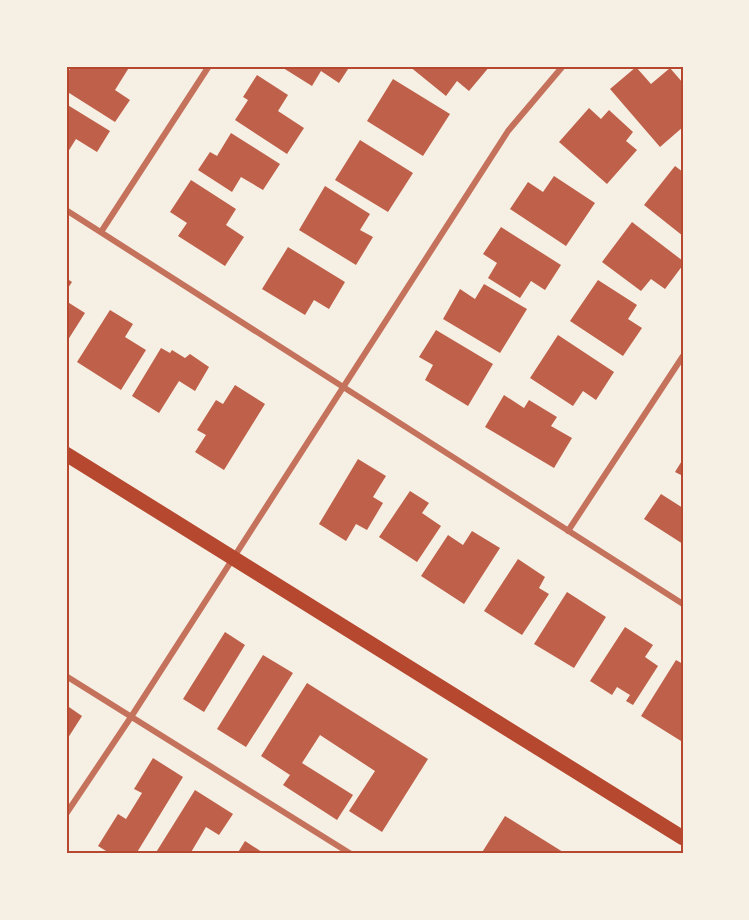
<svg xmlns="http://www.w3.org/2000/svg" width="749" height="920" viewBox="0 0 749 920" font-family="Poppins,sans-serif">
	<rect width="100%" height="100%" fill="#f6efe4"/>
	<!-- building -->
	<path fill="#bf614a" d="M 72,66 L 130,66 L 115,90 L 130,100 L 115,122 L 66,91 L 66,75 Z
		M 280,66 L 350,66 L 339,83 L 321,71 L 312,86 Z
		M 409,66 L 490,66 L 469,91 L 457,81 L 446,96 Z
		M 636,67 L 651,84 L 670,68 L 683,83 L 683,127 L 660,147 L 610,89 Z
		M 257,75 L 288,95 L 278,111 L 304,128 L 287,154 L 235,120 L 248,100 L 243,97 Z
		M 393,79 L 450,114 L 423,156 L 367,121 Z
		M 66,104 L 110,131 L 97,152 L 76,139 L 66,155 Z
		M 589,108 L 601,119 L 609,110 L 633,132 L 626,141 L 637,150 L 607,184 L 559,142 Z
		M 231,133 L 280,164 L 263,190 L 241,177 L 232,192 L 198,170 L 210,152 L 217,156 Z
		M 360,140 L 413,173 L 388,212 L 335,180 Z
		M 675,166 L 683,172 L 683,236 L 644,205 Z
		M 554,176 L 595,203 L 566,246 L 510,209 L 528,182 L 543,192 Z
		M 191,180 L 236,209 L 226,225 L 244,237 L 225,266 L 178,236 L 187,223 L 170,212 Z
		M 325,186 L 370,214 L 360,230 L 373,237 L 356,265 L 299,230 Z
		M 632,222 L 683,261 L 683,265 L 665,289 L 651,279 L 641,291 L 602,262 Z
		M 501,227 L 561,265 L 545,290 L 531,281 L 520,298 L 488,278 L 497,263 L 483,254 Z
		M 288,247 L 345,282 L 329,309 L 314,300 L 305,315 L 262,289 Z
		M 66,278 L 72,282 L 66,291 Z
		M 598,280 L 637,305 L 628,319 L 642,328 L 623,356 L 570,321 Z
		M 484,284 L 527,309 L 500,353 L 443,319 L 460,289 L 475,299 Z
		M 66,301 L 85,313 L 66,343 Z
		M 110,310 L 133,324 L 125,337 L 146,350 L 121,390 L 77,362 Z
		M 436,330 L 493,364 L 468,406 L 425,380 L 433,365 L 419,357 Z
		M 558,335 L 614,372 L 596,400 L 583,391 L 573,406 L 530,378 Z
		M 161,348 L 170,353 L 172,350 L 185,358 L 190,354 L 209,367 L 195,391 L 179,381 L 159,413 L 132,396 Z
		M 235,385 L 265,404 L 224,470 L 195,452 L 206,435 L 197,430 L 216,400 L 223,404 Z
		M 504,395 L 524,408 L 529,400 L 557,417 L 551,426 L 572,438 L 554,468 L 485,427 Z
		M 358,459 L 386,476 L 373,497 L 383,503 L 367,530 L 356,524 L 346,541 L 319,524 Z
		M 683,459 L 683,476 L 675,472 Z
		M 410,491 L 429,503 L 422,513 L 441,526 L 417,562 L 379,537 Z
		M 661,494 L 683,508 L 683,544 L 644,519 Z
		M 472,531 L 500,548 L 464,604 L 421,576 L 448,535 L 463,545 Z
		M 518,559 L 545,577 L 539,588 L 549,594 L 522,635 L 484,611 Z
		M 567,592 L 606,617 L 574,668 L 534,644 Z
		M 625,627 L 653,645 L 645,657 L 658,666 L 633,705 L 626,701 L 630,695 L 617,687 L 612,695 L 590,681 Z
		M 225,632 L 245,645 L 204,712 L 183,699 Z
		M 263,655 L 293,673 L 246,747 L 217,729 Z
		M 676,660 L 683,664 L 681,741 L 641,716 Z
		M 307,683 L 428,759 L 382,832 L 349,811 L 375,771 L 320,735 L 302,763 L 353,795 L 337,820 L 283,785 L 290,775 L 261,756 Z
		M 66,705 L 82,716 L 66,741 Z
		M 153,758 L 183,777 L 136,854 L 111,854 L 98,846 L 118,814 L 126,819 L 142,793 L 134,789 Z
		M 195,790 L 233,814 L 219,835 L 206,827 L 190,854 L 155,854 Z
		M 505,816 L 563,852 L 561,854 L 481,854 Z
		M 245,841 L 265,854 L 237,854 Z"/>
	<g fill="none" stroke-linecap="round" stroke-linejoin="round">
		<!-- minor -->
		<path stroke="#c5725c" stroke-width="6" d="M 66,210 L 683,604
			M 101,232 L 209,66
			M 568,531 L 683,356
			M 66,676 L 351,854
			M 66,814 L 131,717 L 508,131 L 563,66"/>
		<!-- primary -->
		<path stroke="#b5482f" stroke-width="15" d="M 66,454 L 683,838"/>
	</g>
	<!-- border -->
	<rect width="749" height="920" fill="none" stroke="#f6efe4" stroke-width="135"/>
	<rect x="68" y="68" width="614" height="784" fill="none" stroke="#b5482f" stroke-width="2"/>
</svg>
